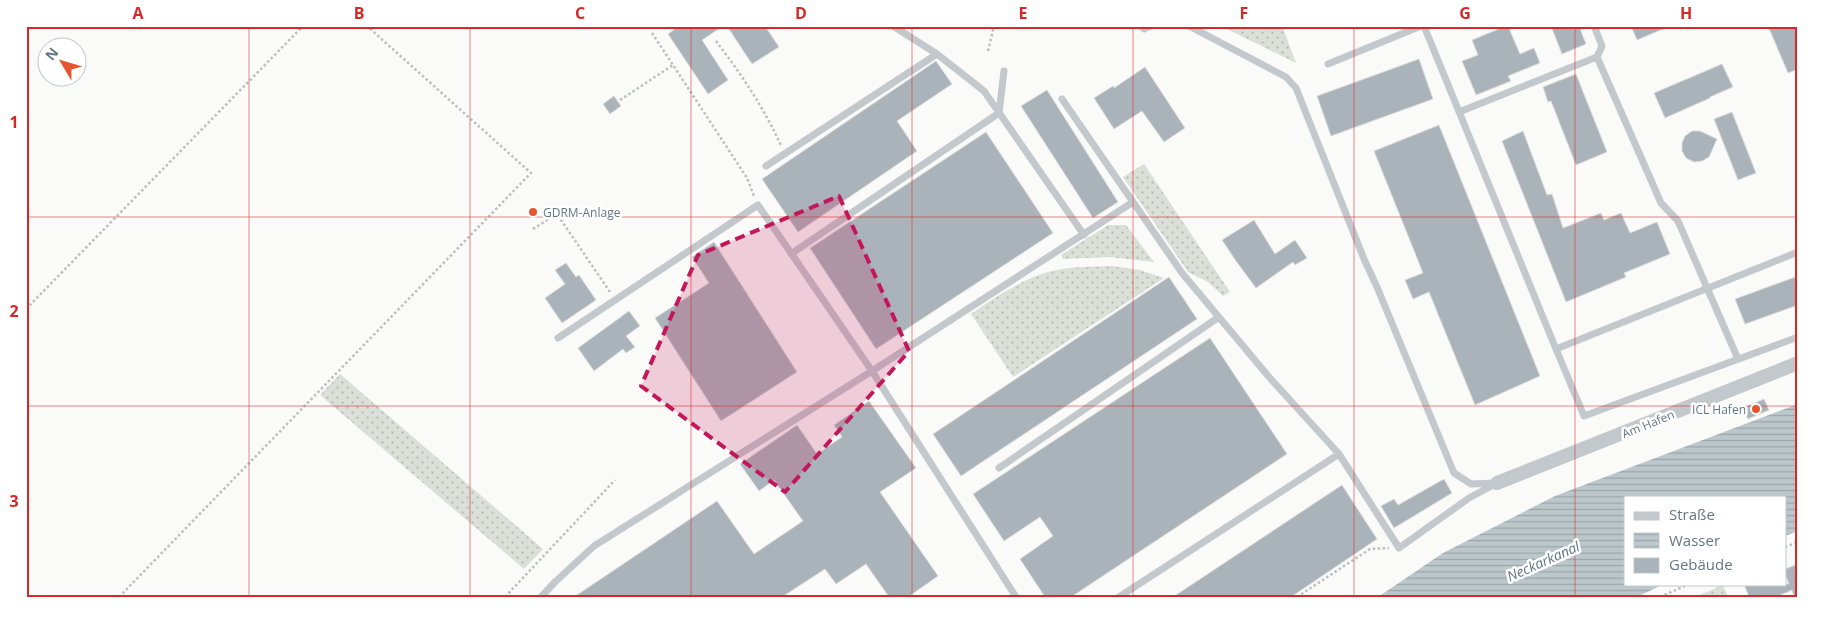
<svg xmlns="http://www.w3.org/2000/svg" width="1824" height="623" viewBox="0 0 1824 623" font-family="'Open Sans',sans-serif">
	<defs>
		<pattern id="grass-dots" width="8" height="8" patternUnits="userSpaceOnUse" patternTransform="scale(1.25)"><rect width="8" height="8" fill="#dadfd7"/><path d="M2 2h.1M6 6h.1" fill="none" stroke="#b4b9b4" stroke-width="1.8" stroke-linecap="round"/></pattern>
		<pattern id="water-rules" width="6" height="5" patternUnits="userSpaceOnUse" patternTransform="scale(1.25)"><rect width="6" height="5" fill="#bbc7cb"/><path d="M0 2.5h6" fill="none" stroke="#9ca6aa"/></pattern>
	</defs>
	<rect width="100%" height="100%" fill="#fafaf8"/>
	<!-- grass -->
	<path fill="url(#grass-dots)" d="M 1223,26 L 1282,26 L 1296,63 L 1229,30 Z
		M 1144,164 L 1230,292 L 1223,296 L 1208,282 L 1188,272 L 1123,177 Z
		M 1108,225 L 1126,225 L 1154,262 L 1110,257 L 1063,259 L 1061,255 Z
		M 1112,266 L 1140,270 L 1164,278 L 1013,377 L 971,314 C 992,299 1015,284 1039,275 C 1062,266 1088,267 1112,266 Z
		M 340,374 L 543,549 L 524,569 L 320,395 Z
		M 1723,585 L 1728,597 L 1695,597 Z"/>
	<!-- water -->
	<path fill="url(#water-rules)" d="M 1798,404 L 1798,531 L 1785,536 L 1785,497 L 1625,497 L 1625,584 L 1664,584 L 1637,597 L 1378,597 L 1443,553 L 1555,496 Z"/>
	<!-- building -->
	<path fill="#aab3b9" stroke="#dcdcda" d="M 679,26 L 723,26 L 702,40 L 728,80 L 708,94 L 668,34 Z
		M 727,26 L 765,26 L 779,47 L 752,64 Z
		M 1506,26 L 1508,26 L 1520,54 L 1534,48 L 1540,63 L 1508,76 L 1511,81 L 1476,95 L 1462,61 L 1478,55 L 1472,40 Z
		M 1551,26 L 1579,26 L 1586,44 L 1562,54 Z
		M 1631,26 L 1670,26 L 1637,40 Z
		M 1768,26 L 1798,26 L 1798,69 L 1788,73 Z
		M 1419,59 L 1433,99 L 1331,136 L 1317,96 Z
		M 936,61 L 952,84 L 897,121 L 917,151 L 798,232 L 762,179 Z
		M 1722,64 L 1733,87 L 1710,97 L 1710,98 L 1665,118 L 1654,93 Z
		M 1145,67 L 1185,128 L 1164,142 L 1142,111 L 1114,129 L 1094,98 L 1113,86 L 1114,88 Z
		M 1576,74 L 1607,152 L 1576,165 L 1551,101 L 1548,102 L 1543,87 Z
		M 1047,90 L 1118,202 L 1093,218 L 1021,106 Z
		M 614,96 L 621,106 L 610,114 L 603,104 Z
		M 1732,112 L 1756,173 L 1738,180 L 1714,119 Z
		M 1439,125 L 1540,376 L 1475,405 L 1429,292 L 1413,299 L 1405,280 L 1423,273 L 1374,151 Z
		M 1523,131 L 1547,195 L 1552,194 L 1563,228 L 1601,213 L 1604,220 L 1621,213 L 1630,233 L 1657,222 L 1670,254 L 1624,273 L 1626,277 L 1566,302 L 1502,141 Z
		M 1692,131 L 1700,131 L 1717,139 L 1709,157 L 1702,161 L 1694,162 L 1686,158 L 1682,151 L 1682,143 L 1685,136 Z
		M 986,132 L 1053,233 L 876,349 L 810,248 Z
		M 1254,220 L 1275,254 L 1295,240 L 1307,258 L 1295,265 L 1293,262 L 1256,288 L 1236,261 L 1222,240 Z
		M 714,242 L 797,372 L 721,421 L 655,318 L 709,283 L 692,257 Z
		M 566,263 L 576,277 L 579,275 L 596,300 L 562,323 L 545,298 L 565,284 L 555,270 Z
		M 1798,276 L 1798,305 L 1745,324 L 1735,299 Z
		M 1169,277 L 1197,319 L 961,476 L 933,434 Z
		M 629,311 L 640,326 L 626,336 L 635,347 L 626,353 L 623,349 L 594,371 L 578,348 Z
		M 1210,338 L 1287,454 L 1071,597 L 1045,597 L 1020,559 L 1053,536 L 1040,517 L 1004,541 L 973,494 Z
		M 1764,399 L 1769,410 L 1748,419 L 1743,408 Z
		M 869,401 L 916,468 L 880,492 L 938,576 L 908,597 L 889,597 L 866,564 L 836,584 L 825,569 L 782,597 L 574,597 L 717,501 L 754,554 L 803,521 L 774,480 L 759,491 L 740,464 L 797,425 L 817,454 L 842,437 L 834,425 Z
		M 1444,479 L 1452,493 L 1394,528 L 1381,506 L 1394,499 L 1398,505 Z
		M 1342,485 L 1377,539 L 1291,597 L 1173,597 Z
		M 1798,564 L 1798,597 L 1794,597 L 1792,590 L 1776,597 L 1749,597 L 1744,584 L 1789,584 L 1785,574 L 1785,569 Z"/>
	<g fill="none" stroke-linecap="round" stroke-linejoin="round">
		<!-- path -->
		<path stroke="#bbbfc2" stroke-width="2.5" stroke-dasharray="2.5 2.5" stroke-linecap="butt" d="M 652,33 L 673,65
			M 716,41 C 741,74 765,109 781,146
			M 988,51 L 994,26
			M 620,100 L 673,65 L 747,178 L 754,196
			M 533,229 L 557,214 L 610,292
			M 26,309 L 303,26
			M 1785,547 L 1798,542
			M 119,597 L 531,173 L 367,26
			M 505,597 L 615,480
			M 1297,597 L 1370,549 L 1389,548
			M 1660,597 L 1689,584"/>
		<!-- service -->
		<path stroke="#c3c8cc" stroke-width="7" d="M 893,26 L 937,54
			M 1141,26 L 1144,29 L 1150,26
			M 1189,26 L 1286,77 L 1296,88 L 1364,259 L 1377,287 L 1454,473 L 1471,484 L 1495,483
			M 1424,26 L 1556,349
			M 1594,26 L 1602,46 L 1597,57
			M 1328,64 L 1421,26
			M 1062,99 L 1182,273 L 1269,377 L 1339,454 L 1399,548 L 1469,498 L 1497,483
			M 1459,112 L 1597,57 L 1661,203 L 1678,221 L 1738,359
			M 999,113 L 1004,71
			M 766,166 L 937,54 L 984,91 L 1084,235
			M 1798,252 L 1556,349 L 1584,416 L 1798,337
			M 791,254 L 999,113
			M 558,338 L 758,205 L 872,371 L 1016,597
			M 999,468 L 1219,317
			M 541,597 L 555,582 L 594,546 L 872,371 L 1133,202
			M 1119,597 L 1339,454"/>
		<!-- minor -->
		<path stroke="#c3c8cc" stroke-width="14" d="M 1497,483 L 1798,363"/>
	</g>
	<!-- marked area -->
	<path fill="#c2185b" fill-opacity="0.2" stroke="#c2185b" stroke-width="4" stroke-dasharray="10 6" stroke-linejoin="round" d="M 839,196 L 909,351 L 785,492 L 641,386 L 698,255 Z"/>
	<!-- grid -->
	<path fill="none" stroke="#d62828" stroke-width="1" stroke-opacity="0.55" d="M 249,26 L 249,597M 470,26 L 470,597M 691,26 L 691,597M 912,26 L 912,597M 1133,26 L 1133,597M 1354,26 L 1354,597M 1575,26 L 1575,597M 26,217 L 1798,217M 26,406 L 1798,406"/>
	<!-- markers -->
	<g fill="#e4572e" stroke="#fff" stroke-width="2">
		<circle cx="533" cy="212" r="5"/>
		<circle cx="1756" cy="409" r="5"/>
	</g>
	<g text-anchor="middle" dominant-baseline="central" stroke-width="5" stroke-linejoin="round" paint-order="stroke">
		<!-- poi labels -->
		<g font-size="12" fill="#657683" stroke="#fff" text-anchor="start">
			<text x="543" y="212">GDRM-Anlage</text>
			<text x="1746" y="409" text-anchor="end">ICL Hafen</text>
		</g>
		<!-- street labels -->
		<g font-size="12" fill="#657683" stroke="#fff">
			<text transform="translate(1648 424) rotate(-22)">Am Hafen</text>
		</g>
		<!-- water labels -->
		<g font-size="14" font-style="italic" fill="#60757c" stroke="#fff">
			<text transform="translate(1543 561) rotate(-24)">Neckarkanal</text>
		</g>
	</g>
	<!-- border -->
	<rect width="1824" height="623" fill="none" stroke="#ffffff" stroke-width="55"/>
	<!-- legend -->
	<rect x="1624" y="496" width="162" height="90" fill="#ffffff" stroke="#c1c8cd"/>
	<rect x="1634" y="512" width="25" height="8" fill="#c3c8cc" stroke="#c1c8cd"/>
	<text x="1669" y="520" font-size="15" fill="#657683">Straße</text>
	<rect x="1634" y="533" width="25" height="15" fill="url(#water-rules)" stroke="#c1c8cd"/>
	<text x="1669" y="546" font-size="15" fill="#657683">Wasser</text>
	<rect x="1634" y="558" width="25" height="15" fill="#aab3b9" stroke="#c1c8cd"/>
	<text x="1669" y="570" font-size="15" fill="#657683">Gebäude</text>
	<!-- north arrow -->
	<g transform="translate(62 62) rotate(308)"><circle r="24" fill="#ffffff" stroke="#c1c8cd"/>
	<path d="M0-4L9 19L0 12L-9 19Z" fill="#e4572e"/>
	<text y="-8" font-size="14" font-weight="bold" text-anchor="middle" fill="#657683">N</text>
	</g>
	<rect x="28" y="28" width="1768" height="568" fill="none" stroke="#d62828" stroke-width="2"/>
	<g font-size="16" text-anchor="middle" font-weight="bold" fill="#d62828">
		<text x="138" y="19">A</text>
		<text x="359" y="19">B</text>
		<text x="580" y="19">C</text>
		<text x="801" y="19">D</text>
		<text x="1023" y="19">E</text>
		<text x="1244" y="19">F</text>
		<text x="1465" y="19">G</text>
		<text x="1686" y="19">H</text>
		<text x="14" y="128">1</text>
		<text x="14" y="317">2</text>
		<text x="14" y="507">3</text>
	</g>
</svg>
